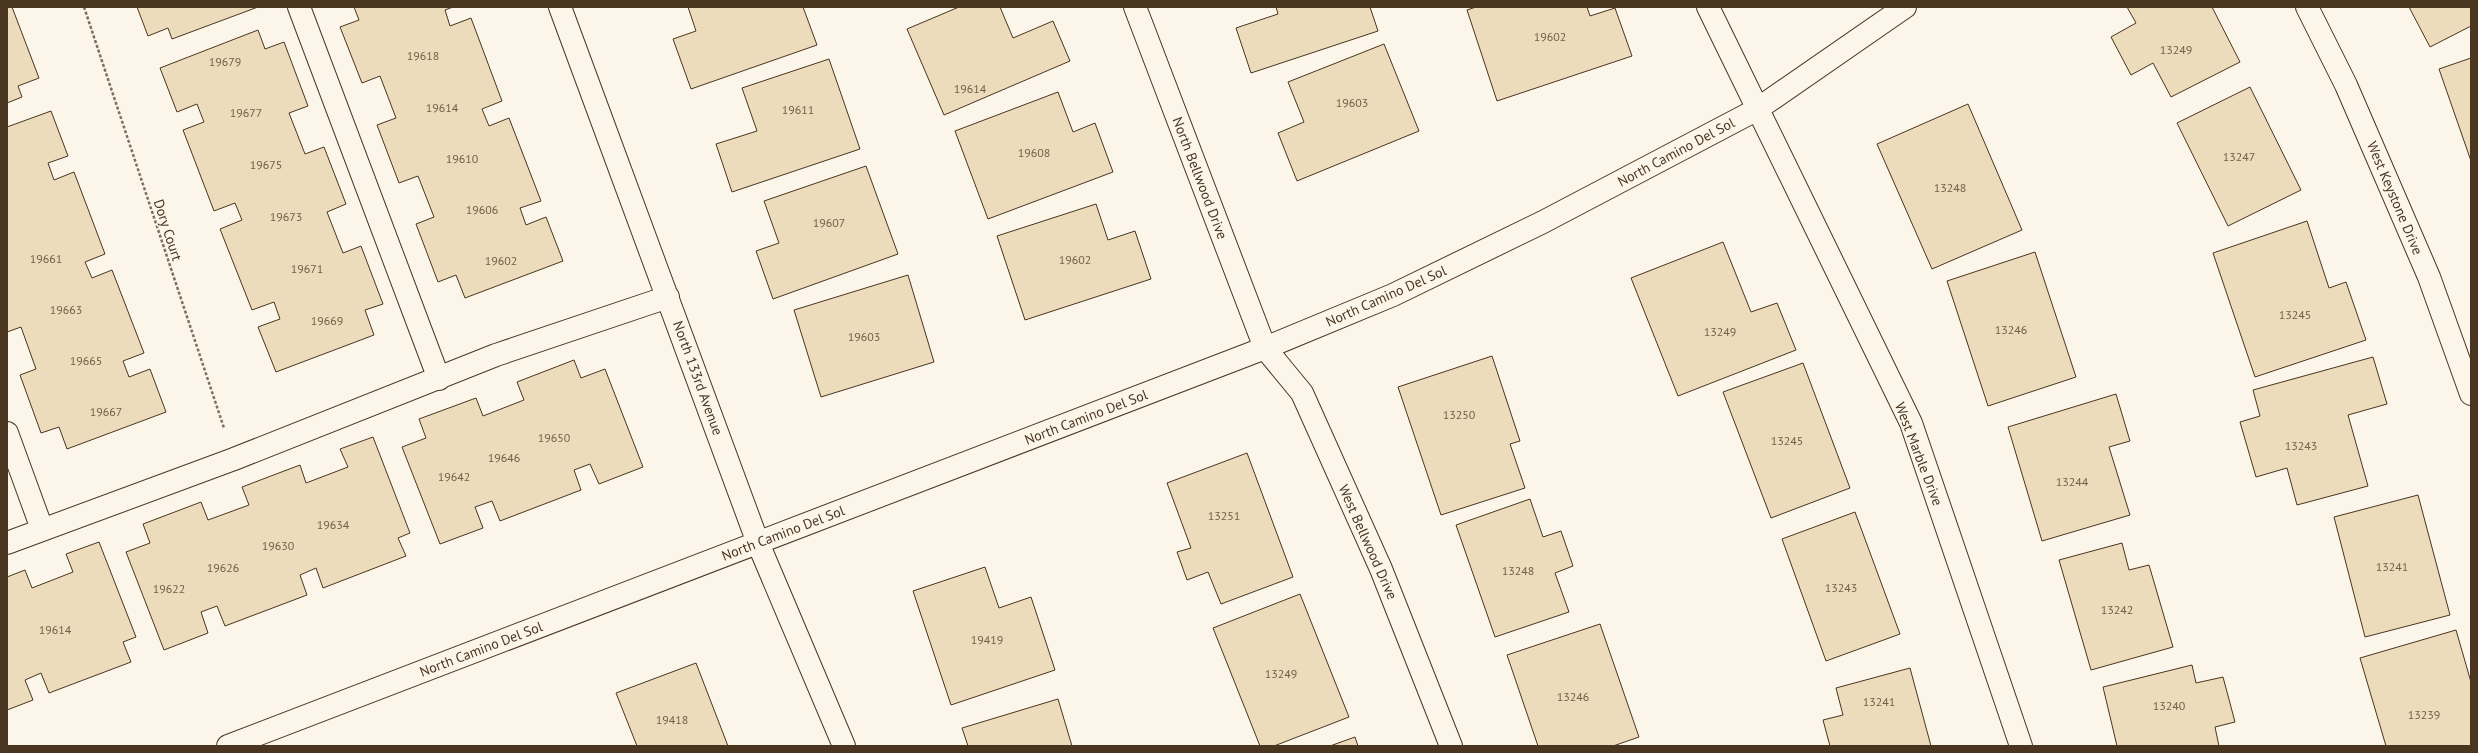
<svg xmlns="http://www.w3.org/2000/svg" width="2478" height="753" viewBox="0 0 2478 753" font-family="'PT Sans',sans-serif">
	<rect width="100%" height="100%" fill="#fbf6e9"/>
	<!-- building -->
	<path fill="#ecdcbc" stroke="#4a3520" d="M 7,7 L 12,7 L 39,78 L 18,86 L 22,97 L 7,103 Z
		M 137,7 L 258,7 L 172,39 L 168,28 L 148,36 Z
		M 354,7 L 453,7 L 445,10 L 450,26 L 471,18 L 502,101 L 482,109 L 489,126 L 509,118 L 541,201 L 520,208 L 526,225 L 546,217 L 563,261 L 465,298 L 456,275 L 438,282 L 416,224 L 434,217 L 418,176 L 399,183 L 377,125 L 396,118 L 380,76 L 362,83 L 340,27 L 359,20 Z
		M 688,7 L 803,7 L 817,45 L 691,89 L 673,39 L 696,31 Z
		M 959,7 L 1000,7 L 1013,38 L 1053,21 L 1070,61 L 944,115 L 907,29 Z
		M 1276,7 L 1370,7 L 1378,31 L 1251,73 L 1236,28 L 1278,14 Z
		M 1476,7 L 1587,7 L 1590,16 L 1615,8 L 1632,56 L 1497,101 L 1467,10 Z
		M 2127,7 L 2212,7 L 2240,62 L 2171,97 L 2153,63 L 2131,75 L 2111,37 L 2136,23 Z
		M 2409,7 L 2471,7 L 2471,26 L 2430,47 Z
		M 258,30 L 265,49 L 284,42 L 308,106 L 289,113 L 305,154 L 324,147 L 346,204 L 327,212 L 343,253 L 361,246 L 383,304 L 365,310 L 374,335 L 276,372 L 258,327 L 280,319 L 274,302 L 252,310 L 220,229 L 242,220 L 235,203 L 214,211 L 183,130 L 204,122 L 197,104 L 177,112 L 160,68 Z
		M 1384,44 L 1419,131 L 1297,181 L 1278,133 L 1304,122 L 1288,82 Z
		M 2471,58 L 2471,161 L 2439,69 Z
		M 829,59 L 860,149 L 732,192 L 716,144 L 757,131 L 742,88 Z
		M 2250,87 L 2301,190 L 2228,226 L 2177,123 Z
		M 1058,92 L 1073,132 L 1095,123 L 1113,172 L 988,219 L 955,131 Z
		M 1968,104 L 2022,230 L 1932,269 L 1877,144 Z
		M 51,111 L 68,156 L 48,163 L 54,180 L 74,172 L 105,254 L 85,262 L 92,278 L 112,270 L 144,353 L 123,361 L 129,377 L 150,369 L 166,412 L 67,449 L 59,427 L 41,433 L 20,375 L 36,369 L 21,327 L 7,332 L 7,127 Z
		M 866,166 L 898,254 L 773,299 L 756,251 L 779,243 L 764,201 Z
		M 1096,204 L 1108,240 L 1135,231 L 1151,279 L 1025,320 L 997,236 Z
		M 2307,221 L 2329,288 L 2346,282 L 2366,340 L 2255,377 L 2213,253 Z
		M 1723,242 L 1751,312 L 1777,303 L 1796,350 L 1678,396 L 1631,278 Z
		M 2035,252 L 2076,377 L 1988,406 L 1947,281 Z
		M 908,275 L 934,362 L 821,397 L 794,310 Z
		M 1492,356 L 1520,441 L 1510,444 L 1525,488 L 1441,515 L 1398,387 Z
		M 2373,357 L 2387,404 L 2348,415 L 2368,486 L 2297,505 L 2287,468 L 2256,477 L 2240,422 L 2260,416 L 2253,390 Z
		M 574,360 L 581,378 L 605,369 L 643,467 L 599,484 L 590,464 L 574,470 L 581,490 L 500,521 L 492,501 L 475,507 L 483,528 L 440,544 L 402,447 L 426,438 L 419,419 L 476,398 L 483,416 L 524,400 L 517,382 Z
		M 1803,363 L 1850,488 L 1771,518 L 1723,392 Z
		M 2116,394 L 2130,441 L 2109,447 L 2130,515 L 2042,541 L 2008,427 Z
		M 373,437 L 410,533 L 398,538 L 406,556 L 323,588 L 316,568 L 300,575 L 307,595 L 225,626 L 217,606 L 201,612 L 208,633 L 164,650 L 126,552 L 150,543 L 143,524 L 201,502 L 208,520 L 249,505 L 242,487 L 300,465 L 306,483 L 348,467 L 340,449 Z
		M 1247,453 L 1293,577 L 1221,604 L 1208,572 L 1187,580 L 1177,552 L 1191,548 L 1167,483 Z
		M 2418,495 L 2450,615 L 2365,637 L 2334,517 Z
		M 1530,499 L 1543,537 L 1561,531 L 1573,566 L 1555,573 L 1569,612 L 1495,637 L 1456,525 Z
		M 1855,512 L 1900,634 L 1826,661 L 1782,539 Z
		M 99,542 L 136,637 L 123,642 L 131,662 L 49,693 L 41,673 L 25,680 L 33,700 L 7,710 L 7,577 L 25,570 L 32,588 L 73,572 L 66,554 Z
		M 2122,543 L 2129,570 L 2149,565 L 2173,647 L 2091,670 L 2059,560 Z
		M 985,567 L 999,608 L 1031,597 L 1055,670 L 951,705 L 913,591 Z
		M 1300,594 L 1349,717 L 1274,746 L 1260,746 L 1213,628 Z
		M 1600,624 L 1639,737 L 1613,746 L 1538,746 L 1507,655 Z
		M 2456,630 L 2471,682 L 2471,746 L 2386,746 L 2360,658 Z
		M 696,663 L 728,746 L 637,746 L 616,693 Z
		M 2192,665 L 2196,683 L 2223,677 L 2235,722 L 2215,727 L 2219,746 L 2117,746 L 2103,687 Z
		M 1910,668 L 1931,746 L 1830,746 L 1823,720 L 1843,715 L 1836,688 Z
		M 1058,699 L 1072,746 L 968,746 L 962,728 Z
		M 1355,737 L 1358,746 L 1330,746 Z"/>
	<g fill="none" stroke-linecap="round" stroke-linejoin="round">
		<defs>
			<path id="minor" d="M 299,7 L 439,379
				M 560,7 L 758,543 L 844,746
				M 1135,7 L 1265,348 L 1302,393 L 1381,569 L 1451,746
				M 1708,7 L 1911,423 L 2021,746
				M 2307,7 L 2346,85 L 2429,277 L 2471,394
				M 7,433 L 42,529
				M 7,543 L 234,459 L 496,355 L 668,297
				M 228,746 L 1265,348 L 1393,295 L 1543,222 L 1756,110 L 1905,7"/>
		</defs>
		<!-- minor casing -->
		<use href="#minor" stroke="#4a3520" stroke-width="24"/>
		<!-- path -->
		<path stroke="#7f6f5c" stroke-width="2.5" stroke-dasharray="3 2" stroke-linecap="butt" d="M 84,7 L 224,428"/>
		<!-- minor -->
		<use href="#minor" stroke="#fbf6e9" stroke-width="22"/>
	</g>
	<g text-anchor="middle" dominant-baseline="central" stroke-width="3" stroke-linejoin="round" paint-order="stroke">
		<!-- number labels -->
		<g font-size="12" fill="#725f47">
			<text x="1550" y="36">19602</text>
			<text x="2176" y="49">13249</text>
			<text x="423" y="55">19618</text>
			<text x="225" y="61">19679</text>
			<text x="970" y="88">19614</text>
			<text x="1352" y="102">19603</text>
			<text x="442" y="107">19614</text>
			<text x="798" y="109">19611</text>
			<text x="246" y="112">19677</text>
			<text x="1034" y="152">19608</text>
			<text x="2239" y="156">13247</text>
			<text x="462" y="158">19610</text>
			<text x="266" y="164">19675</text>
			<text x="1950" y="187">13248</text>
			<text x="482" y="209">19606</text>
			<text x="286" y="216">19673</text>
			<text x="829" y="222">19607</text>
			<text x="46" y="258">19661</text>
			<text x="1075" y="259">19602</text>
			<text x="501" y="260">19602</text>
			<text x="307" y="268">19671</text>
			<text x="66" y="309">19663</text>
			<text x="2295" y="314">13245</text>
			<text x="327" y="320">19669</text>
			<text x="2011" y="329">13246</text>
			<text x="1720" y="331">13249</text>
			<text x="864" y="336">19603</text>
			<text x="86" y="360">19665</text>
			<text x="106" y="411">19667</text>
			<text x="1459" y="414">13250</text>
			<text x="554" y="437">19650</text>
			<text x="1787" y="440">13245</text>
			<text x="2301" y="445">13243</text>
			<text x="504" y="457">19646</text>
			<text x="454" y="476">19642</text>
			<text x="2072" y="481">13244</text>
			<text x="1224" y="515">13251</text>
			<text x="333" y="524">19634</text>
			<text x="278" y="545">19630</text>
			<text x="2392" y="566">13241</text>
			<text x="223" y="567">19626</text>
			<text x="1518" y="570">13248</text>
			<text x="1841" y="587">13243</text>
			<text x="169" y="588">19622</text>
			<text x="2117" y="609">13242</text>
			<text x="55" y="629">19614</text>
			<text x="987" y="639">19419</text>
			<text x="1281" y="673">13249</text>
			<text x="1573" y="696">13246</text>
			<text x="1879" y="701">13241</text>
			<text x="2169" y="705">13240</text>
			<text x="2424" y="714">13239</text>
			<text x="672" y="719">19418</text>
		</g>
		<!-- street labels -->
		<g font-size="14" fill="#4a3520" stroke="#fbf6e9">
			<text transform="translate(1676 152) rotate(-28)">North Camino Del Sol</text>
			<text transform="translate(1200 178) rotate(69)">North Bellwood Drive</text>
			<text transform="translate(2395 198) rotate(67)">West Keystone Drive</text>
			<text transform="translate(168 230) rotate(72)">Dory Court</text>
			<text transform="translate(1386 296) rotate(-24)">North Camino Del Sol</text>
			<text transform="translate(698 378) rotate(70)">North 133rd Avenue</text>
			<text transform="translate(1086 417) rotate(-21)">North Camino Del Sol</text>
			<text transform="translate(1919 454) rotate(69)">West Marble Drive</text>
			<text transform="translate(783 533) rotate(-21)">North Camino Del Sol</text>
			<text transform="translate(1368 542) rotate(66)">West Bellwood Drive</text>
			<text transform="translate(481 649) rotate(-21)">North Camino Del Sol</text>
		</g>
	</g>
	<!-- border -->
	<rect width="2478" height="753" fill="none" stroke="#4a3520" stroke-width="16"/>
</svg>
